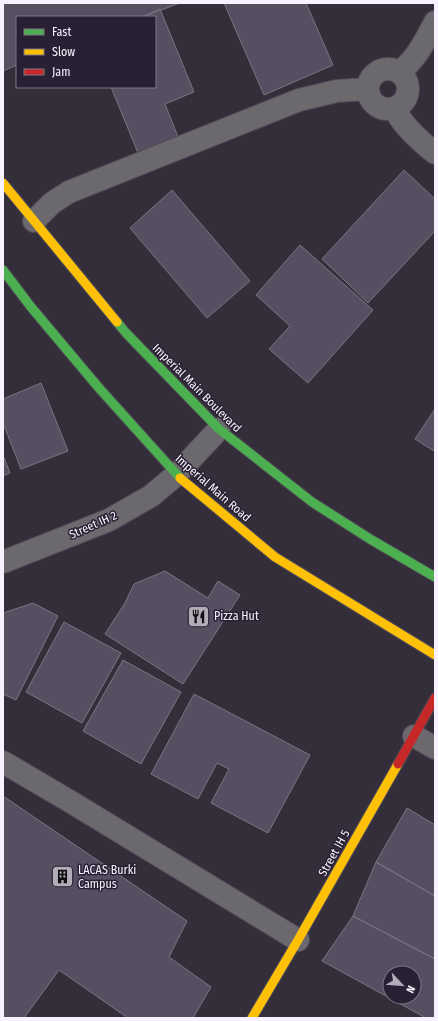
<svg xmlns="http://www.w3.org/2000/svg" width="438" height="1021" viewBox="0 0 438 1021" font-family="'Fira Sans Condensed',sans-serif">
	<rect width="100%" height="100%" fill="#342e3a"/>
	<!-- building -->
	<path fill="#584e62" stroke="#7a7580" fill-rule="evenodd" d="M 3,3 L 180,3 L 142,17 L 17,17 L 17,65 L 3,71 Z
		M 224,3 L 306,3 L 333,65 L 264,95 Z
		M 160,9 L 194,92 L 165,104 L 178,137 L 138,153 L 111,87 L 155,87 L 155,17 L 142,17 Z
		M 404,170 L 435,199 L 435,231 L 368,303 L 322,259 Z
		M 172,190 L 250,281 L 207,318 L 130,228 Z
		M 300,245 L 373,310 L 308,383 L 269,349 L 290,326 L 256,295 Z
		M 41,383 L 68,451 L 21,469 L 3,423 L 3,399 Z
		M 435,409 L 435,450 L 434,451 L 415,439 Z
		M 3,455 L 10,473 L 3,476 Z
		M 165,571 L 208,598 L 218,581 L 240,595 L 183,684 L 105,634 L 125,603 L 134,584 Z
		M 33,603 L 58,616 L 16,700 L 3,694 L 3,613 Z
		M 64,622 L 121,653 L 82,723 L 26,692 Z
		M 123,660 L 181,692 L 141,764 L 83,731 Z
		M 194,694 L 310,755 L 268,833 L 211,803 L 229,769 L 217,763 L 198,799 L 151,774 Z
		M 3,796 L 187,921 L 169,957 L 211,987 L 193,1018 L 128,1018 L 59,970 L 24,1018 L 3,1018 Z
		M 407,808 L 435,825 L 435,896 L 376,862 Z
		M 376,862 L 435,896 L 435,959 L 353,916 Z
		M 353,916 L 435,959 L 435,1018 L 426,1018 L 322,961 ZM 390,973 L 414,973 L 414,997 L 390,997 Z"/>
	<g fill="none" stroke-linecap="round" stroke-linejoin="round">
		<defs>
			<path id="street" d="M368 89a20 20 0 1 1 40 0a20 20 0 1 1-40 0Z
				M 400,72 C 417,58 425,41 435,22
				M 394,108 C 403,126 419,140 435,153
				M 34,221 L 52,203 L 69,192 L 299,100 L 337,91 L 367,89
				M 3,562 L 109,520 L 151,496 L 176,475 L 219,429
				M 414,736 L 435,748
				M 3,762 L 71,802 L 298,940"/>
			<path id="fast" d="M 3,270 L 31,307 L 99,388 L 180,478
				M 117,322 L 126,333 L 219,429 L 312,502 L 370,539 L 435,577"/>
			<path id="slow" d="M 3,183 L 117,322
				M 180,478 L 275,557 L 435,655
				M 252,1018 L 298,940 L 398,764"/>
			<path id="jam" d="M 398,764 L 435,698"/>
		</defs>
		<!-- street casing -->
		<use href="#street" stroke="#4f4a55" stroke-width="24"/>
		<!-- fast casing -->
		<use href="#fast" stroke="#4f4a55" stroke-width="11"/>
		<!-- slow casing -->
		<use href="#slow" stroke="#4f4a55" stroke-width="11"/>
		<!-- jam casing -->
		<use href="#jam" stroke="#4f4a55" stroke-width="11"/>
		<!-- street -->
		<use href="#street" stroke="#6b696e" stroke-width="22"/>
		<!-- fast -->
		<use href="#fast" stroke="#4caf50" stroke-width="9"/>
		<!-- slow -->
		<use href="#slow" stroke="#ffc107" stroke-width="9"/>
		<!-- jam -->
		<use href="#jam" stroke="#c62828" stroke-width="9"/>
	</g>
	<!-- icons -->
	<defs>
		<symbol id="restaurant-square" viewBox="-11 -11 22 22"><rect x="-9" y="-9" width="18" height="18" rx="4" fill="#b3adba" stroke="#2a2034"/><path d="M-5-6h1v4h1v-4h1v4h1v-4h1v5L-1.5 .5V6h-2V.5L-5-1ZM5-6V6H3V1.5H1.5Q1.5-4 5-6Z" fill="#111"/></symbol>
		<symbol id="building-square" viewBox="-11 -11 22 22"><rect x="-9" y="-9" width="18" height="18" rx="4" fill="#b3adba" stroke="#2a2034"/><path d="M-4-6H4V6H1V3H-1V6H-4ZM-2.5-4.3h1.7v1.8h-1.7ZM.8-4.3h1.7v1.8H.8ZM-2.5-1h1.7V.8h-1.7ZM.8-1h1.7V.8H.8Z" fill="#111"/></symbol>
	</defs>
	<g fill-rule="evenodd">
		<use href="#restaurant-square" x="186" y="604" width="25" height="25"/>
		<use href="#building-square" x="50" y="864" width="25" height="25"/>
	</g>
	<g text-anchor="middle" dominant-baseline="central" stroke-width="3" stroke-linejoin="round" paint-order="stroke">
		<!-- street labels -->
		<g font-size="12" fill="#f8f1ff" stroke="#2a2034">
			<text transform="translate(197 388) rotate(45)">Imperial Main Boulevard</text>
			<text transform="translate(213 488) rotate(41)">Imperial Main Road</text>
			<text transform="translate(93 525) rotate(-24)">Street IH 2</text>
			<text transform="translate(334 853) rotate(-61)">Street IH 5</text>
		</g>
		<!-- poi labels -->
		<g font-size="12" fill="#f8f1ff" stroke="#2a2034" text-anchor="start">
			<text x="214" y="616">Pizza Hut</text>
			<text x="78" y="870">LACAS Burki<tspan x="78" dy="14">Campus</tspan></text>
		</g>
	</g>
	<!-- border -->
	<rect width="438" height="1021" fill="none" stroke="#f8f1ff" stroke-width="8"/>
	<!-- legend -->
	<rect x="16" y="16" width="140" height="72" fill="#2a2034" stroke="#7c7485"/>
	<rect x="24" y="29" width="20" height="6" fill="#4caf50" stroke="#7c7485"/>
	<text x="52" y="36" font-size="12" fill="#f8f1ff">Fast</text>
	<rect x="24" y="49" width="20" height="6" fill="#ffc107" stroke="#7c7485"/>
	<text x="52" y="56" font-size="12" fill="#f8f1ff">Slow</text>
	<rect x="24" y="69" width="20" height="6" fill="#c62828" stroke="#7c7485"/>
	<text x="52" y="76" font-size="12" fill="#f8f1ff">Jam</text>
	<!-- north arrow -->
	<g transform="translate(402 985) rotate(116)"><circle r="19" fill="#2a2034" stroke="#7c7485"/>
	<path d="M0-3L7 15L0 10L-7 15Z" fill="#b3adba"/>
	<text y="-6" font-size="11" font-weight="bold" text-anchor="middle" fill="#f8f1ff">N</text>
	</g>
</svg>
